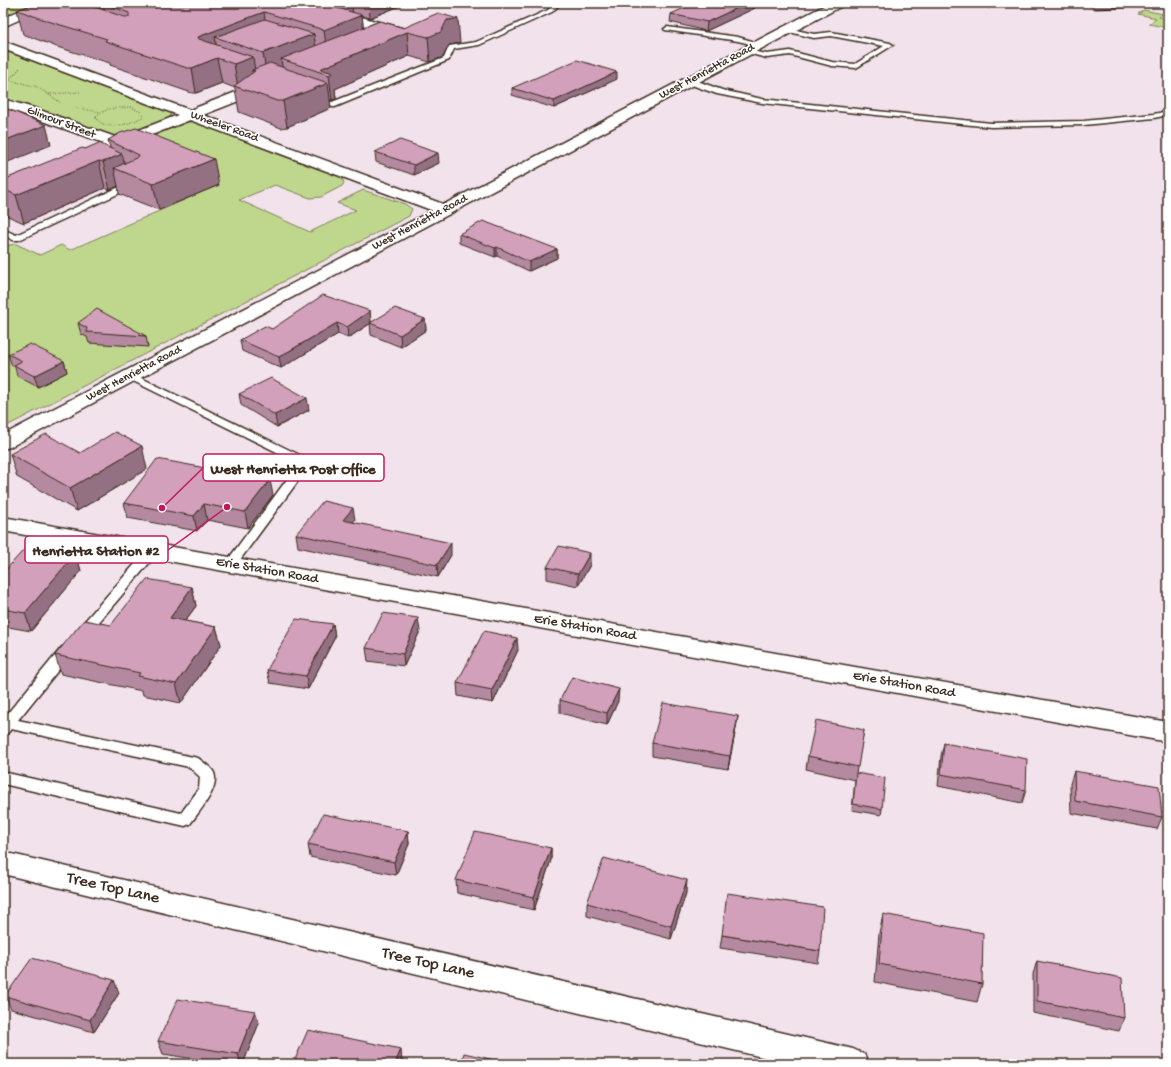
<svg xmlns="http://www.w3.org/2000/svg" width="1171" height="1067" viewBox="0 0 1171 1067" font-family="'Gochi Hand',sans-serif">
	<rect width="100%" height="100%" fill="#f2e2eb"/>
	<filter id="ink" filterUnits="userSpaceOnUse"><feTurbulence type="fractalNoise" baseFrequency=".025" numOctaves="2"/><feDisplacementMap in="SourceGraphic" scale="8" xChannelSelector="R" yChannelSelector="G"/><feConvolveMatrix kernelMatrix="1 2 1 2 8 2 1 2 1" color-interpolation-filters="sRGB"/></filter>
	<g filter="url(#ink)">
		<!-- green -->
		<path fill="#bfd78d" stroke="#7d8056" d="M 3,3 L 38,3 L 3,19 Z
			M 1144,10 L 1163,14 L 1159,17 L 1168,19 L 1168,28 L 1149,24 L 1156,18 L 1138,14 Z
			M 3,50 L 172,113 L 169,118 L 122,137 L 108,137 L 22,103 L 3,100 Z
			M 186,122 L 196,122 L 342,177 L 344,183 L 342,186 L 321,197 L 310,198 L 275,185 L 239,200 L 310,232 L 356,210 L 337,203 L 363,190 L 405,204 L 412,209 L 409,216 L 3,428 L 3,246 L 16,244 L 40,255 L 61,245 L 70,250 L 191,197 L 104,156 Z"/>
		<g fill="none" stroke-linecap="round" stroke-linejoin="round">
			<defs>
				<path id="lane" d="M 551,3 L 558,3 L 559,5 L 552,12 L 479,45 L 454,49 L 449,60 L 335,107 L 329,107 L 313,100 L 317,98 L 332,102 L 444,58 L 449,46 L 476,42 L 548,10 L 552,5 Z
					M 979,3 L 989,3 L 992,5 L 989,7 Z
					M 667,27 L 738,37 L 762,44 L 759,46 L 738,41 L 665,30 L 664,29 Z
					M 787,28 L 814,34 L 831,32 L 890,43 L 893,45 L 856,68 L 832,66 L 790,55 L 767,58 L 743,52 L 746,50 L 767,54 L 790,51 L 832,62 L 855,64 L 884,46 L 831,36 L 814,38 L 785,31 L 784,30 Z
					M 686,79 L 692,79 L 722,90 L 762,99 L 991,123 L 1084,121 L 1154,114 L 1168,111 L 1168,115 L 1154,118 L 1084,125 L 991,127 L 762,103 L 717,94 L 686,83 Z
					M 132,181 L 136,184 L 135,186 L 19,240 L 13,240 L 3,235 L 3,229 L 16,235 Z
					M 131,373 L 310,460 L 312,462 L 234,568 L 226,568 L 224,565 L 299,463 L 127,378 L 126,376 L 127,374 Z
					M 153,547 L 157,548 L 159,551 L 157,554 L 87,636 L 82,637 L 77,636 L 75,633 L 77,630 L 149,548 Z
					M 67,645 L 72,647 L 74,650 L 72,653 L 18,720 L 198,758 C 203,762 212,768 214,773 C 220,788 198,813 190,824 L 185,826 L 3,784 L 3,772 L 181,813 L 199,789 L 200,777 L 189,767 L 11,729 L 8,733 L 3,734 L 3,719 L 62,647 Z"/>
				<path id="street" d="M 36,3 L 52,3 L 50,6 L 3,27 L 3,18 Z
					M 294,3 L 313,3 L 403,29 L 405,32 L 403,35 L 395,35 L 296,6 Z
					M 3,41 L 190,110 L 259,83 L 269,83 L 271,86 L 269,89 L 203,115 L 451,207 L 453,210 L 451,213 L 445,215 L 439,213 L 190,120 L 85,161 L 80,162 L 75,161 L 73,158 L 75,155 L 104,143 L 3,107 L 3,99 L 37,109 L 118,138 L 178,115 L 3,49 Z
					M 3,852 L 853,1049 L 864,1054 L 869,1064 L 791,1064 L 3,874 Z"/>
				<path id="secondary" d="M 829,3 L 844,3 L 842,6 L 10,447 L 3,449 L 3,435 Z
					M 3,517 L 1168,722 L 1168,742 L 3,531 Z"/>
			</defs>
			<!-- lane casing -->
			<use href="#lane" stroke="#3b2a1e" stroke-width="3"/>
			<!-- street casing -->
			<use href="#street" stroke="#3b2a1e" stroke-width="3"/>
			<!-- secondary casing -->
			<use href="#secondary" stroke="#3b2a1e" stroke-width="3"/>
			<!-- path -->
			<path stroke="#3b2a1e" stroke-width="1.5" stroke-dasharray="0.5 2" stroke-linecap="butt" d="M 5,79 L 37,87 L 60,102
				M 3,80 L 14,75 L 20,68
				M 49,94 L 80,92
				M 131,107 L 143,113 L 142,117 C 131,124 105,132 96,118 L 97,115 L 108,109 Z
				M 76,108 L 101,112"/>
			<!-- lane -->
			<use href="#lane" fill="#fff" fill-rule="evenodd"/>
			<!-- street -->
			<use href="#street" fill="#fff" fill-rule="evenodd"/>
			<!-- secondary -->
			<use href="#secondary" fill="#fff" fill-rule="evenodd"/>
		</g>
		<!-- wall -->
		<path fill="#b58aa1" stroke="#3b2a1e" d="M 38,3 L 407,3 L 370,18 L 362,16 L 363,27 L 380,21 L 460,43 L 449,45 L 443,57 L 430,62 L 409,56 L 335,89 L 336,99 L 332,100 L 330,100 L 331,108 L 287,127 L 281,128 L 239,112 L 235,88 L 222,83 L 196,93 L 192,93 L 110,65 L 110,63 L 57,47 L 23,34 L 17,10 Z
			M 1088,3 L 1163,3 L 1163,6 L 1095,9 Z
			M 755,8 L 706,31 L 670,22 L 671,14 Z
			M 617,79 L 554,108 L 512,95 L 512,88 Z
			M 108,140 L 219,185 L 159,210 L 119,194 L 118,186 L 110,190 L 105,188 L 24,223 L 3,214 L 3,180 L 85,149 L 110,148 Z
			M 375,152 L 439,163 L 414,175 L 376,162 Z
			M 459,234 L 557,249 L 557,258 L 529,271 L 497,256 L 495,257 L 459,243 Z
			M 370,311 L 371,323 L 348,338 L 338,334 L 281,368 L 242,351 L 240,340 L 272,329 Z
			M 425,319 L 426,330 L 401,347 L 371,335 L 370,323 Z
			M 78,323 L 146,336 L 148,347 L 89,343 L 87,337 L 81,334 Z
			M 8,354 L 64,361 L 67,372 L 38,387 L 17,376 L 15,367 L 12,366 Z
			M 239,394 L 309,410 L 277,427 L 241,405 Z
			M 80,453 L 147,469 L 77,511 L 17,477 L 10,454 Z
			M 273,495 L 248,528 L 207,520 L 197,531 L 128,518 L 124,503 Z
			M 355,520 L 353,522 L 451,555 L 438,577 L 298,547 L 296,534 Z
			M 76,553 L 81,571 L 31,631 L 3,626 L 3,573 Z
			M 590,565 L 578,586 L 547,579 L 547,567 Z
			M 192,587 L 196,606 L 185,621 L 216,627 L 221,645 L 181,703 L 143,695 L 142,691 L 61,674 L 55,655 L 111,625 Z
			M 333,624 L 335,637 L 308,689 L 270,683 L 267,670 Z
			M 420,631 L 404,666 L 368,661 L 366,648 Z
			M 518,650 L 493,703 L 458,696 L 457,683 Z
			M 560,700 L 618,701 L 607,725 L 560,713 Z
			M 738,716 L 736,728 L 728,769 L 652,756 L 652,743 Z
			M 864,730 L 856,773 L 882,809 L 881,815 L 852,810 L 855,780 L 806,769 L 808,756 Z
			M 944,743 L 1026,790 L 1022,803 L 938,786 L 941,756 Z
			M 1074,771 L 1162,817 L 1157,829 L 1071,813 L 1070,784 Z
			M 408,831 L 409,844 L 396,875 L 310,857 L 308,844 Z
			M 551,848 L 551,860 L 534,910 L 457,893 L 456,880 Z
			M 686,893 L 671,939 L 587,916 L 587,903 Z
			M 883,914 L 982,984 L 977,1002 L 875,982 L 879,933 Z
			M 722,935 L 820,951 L 818,963 L 720,948 Z
			M 1037,961 L 1124,1018 L 1119,1031 L 1033,1013 L 1033,974 Z
			M 119,993 L 94,1032 L 11,1009 L 5,996 Z
			M 255,1011 L 259,1023 L 243,1064 L 227,1064 L 163,1054 L 158,1041 Z"/>
		<!-- shaded-wall -->
		<path fill="#947083" stroke="#3b2a1e" d="M 89,3 L 149,3 L 103,3 L 107,21 L 94,26 Z
			M 345,3 L 352,3 L 353,19 L 362,15 L 365,39 L 327,54 L 324,30 L 334,7 Z
			M 369,3 L 407,3 L 370,18 Z
			M 748,3 L 755,3 L 755,8 L 706,31 L 707,22 Z
			M 264,12 L 267,36 L 215,37 L 218,55 L 203,61 L 198,37 Z
			M 458,19 L 460,43 L 449,45 L 443,57 L 430,62 L 428,37 L 447,20 Z
			M 407,32 L 409,56 L 335,89 L 336,99 L 332,100 L 329,75 L 320,69 Z
			M 314,34 L 317,58 L 281,59 L 283,72 L 267,78 L 263,53 Z
			M 253,57 L 255,71 L 252,70 L 254,83 L 238,88 L 234,64 Z
			M 217,58 L 222,83 L 196,93 L 192,68 Z
			M 617,72 L 617,79 L 554,108 L 554,101 Z
			M 328,83 L 331,108 L 287,127 L 283,101 Z
			M 46,125 L 51,145 L 3,164 L 3,141 Z
			M 438,153 L 439,163 L 414,175 L 414,165 Z
			M 122,154 L 127,173 L 114,168 L 118,186 L 110,190 L 103,162 Z
			M 214,159 L 219,185 L 159,210 L 153,184 Z
			M 99,161 L 105,188 L 24,223 L 16,195 Z
			M 497,247 L 497,256 L 495,257 L 495,248 Z
			M 557,249 L 557,258 L 529,271 L 529,262 Z
			M 370,311 L 371,323 L 348,338 L 347,327 Z
			M 425,319 L 426,330 L 401,347 L 400,335 Z
			M 337,323 L 338,334 L 281,368 L 279,357 Z
			M 64,361 L 67,372 L 38,387 L 34,376 Z
			M 307,398 L 309,410 L 277,427 L 275,415 Z
			M 142,446 L 147,469 L 77,511 L 70,488 Z
			M 270,480 L 273,495 L 248,528 L 245,512 Z
			M 204,504 L 207,520 L 197,531 L 194,516 Z
			M 353,508 L 355,520 L 345,532 L 343,520 Z
			M 451,543 L 451,555 L 438,577 L 437,565 Z
			M 76,553 L 81,571 L 31,631 L 25,613 Z
			M 590,553 L 590,565 L 578,586 L 578,574 Z
			M 192,587 L 196,606 L 174,636 L 170,618 Z
			M 418,618 L 420,631 L 404,666 L 403,654 Z
			M 333,624 L 335,637 L 308,689 L 306,676 Z
			M 216,627 L 221,645 L 181,703 L 176,684 Z
			M 517,638 L 518,650 L 493,703 L 492,690 Z
			M 619,689 L 618,701 L 607,725 L 607,713 Z
			M 738,716 L 736,728 L 728,769 L 730,756 Z
			M 408,831 L 409,844 L 396,875 L 394,862 Z
			M 551,848 L 551,860 L 534,910 L 534,897 Z
			M 687,880 L 686,893 L 671,939 L 671,926 Z
			M 114,980 L 119,993 L 94,1032 L 90,1020 Z
			M 255,1011 L 259,1023 L 243,1064 L 241,1064 L 238,1054 Z
			M 401,1049 L 402,1062 L 402,1064 L 395,1064 Z"/>
		<!-- building -->
		<path fill="#d3a0bb" stroke="#3b2a1e" d="M 38,3 L 89,3 L 89,5 L 124,17 L 129,17 L 129,13 L 103,3 L 345,3 L 334,7 L 362,15 L 324,30 L 264,12 L 198,37 L 199,39 L 253,57 L 234,64 L 217,58 L 192,68 L 187,68 L 105,41 L 107,39 L 51,22 L 17,10 Z
			M 695,3 L 748,3 L 707,22 L 671,14 Z
			M 438,13 L 458,19 L 447,20 L 441,32 L 428,37 L 407,32 L 320,69 L 333,73 L 329,75 L 281,59 L 380,21 L 404,28 Z
			M 265,19 L 314,34 L 263,53 L 215,37 Z
			M 577,60 L 617,72 L 554,101 L 512,88 Z
			M 270,63 L 328,83 L 283,101 L 277,101 L 234,86 L 255,71 L 252,70 Z
			M 3,107 L 46,125 L 3,141 Z
			M 136,128 L 214,159 L 153,184 L 114,168 L 138,157 L 139,155 L 108,140 L 120,133 Z
			M 400,140 L 438,153 L 414,165 L 375,152 Z
			M 99,143 L 122,154 L 103,162 L 99,161 L 16,195 L 3,189 L 3,180 L 82,148 L 85,149 Z
			M 483,221 L 557,249 L 529,262 L 497,247 L 495,248 L 459,234 Z
			M 323,295 L 370,311 L 347,327 L 337,323 L 279,357 L 240,340 L 265,326 L 272,329 Z
			M 395,308 L 425,319 L 400,335 L 370,323 Z
			M 97,309 L 146,336 L 86,332 L 87,328 L 78,323 Z
			M 30,344 L 64,361 L 34,376 L 14,365 L 22,361 L 8,354 Z
			M 271,378 L 307,398 L 275,415 L 239,394 Z
			M 115,432 L 142,446 L 70,488 L 10,454 L 46,434 L 80,453 Z
			M 157,459 L 270,480 L 245,512 L 204,504 L 194,516 L 124,503 Z
			M 323,501 L 353,508 L 343,520 L 451,543 L 437,565 L 296,534 Z
			M 28,545 L 76,553 L 25,613 L 3,609 L 3,573 Z
			M 559,546 L 590,553 L 578,574 L 547,567 Z
			M 147,579 L 192,587 L 170,618 L 216,627 L 176,684 L 138,676 L 140,673 L 55,655 L 84,620 L 111,625 Z
			M 383,613 L 418,618 L 403,654 L 366,648 Z
			M 296,619 L 333,624 L 306,676 L 267,670 Z
			M 484,631 L 517,638 L 492,690 L 457,683 Z
			M 572,677 L 619,689 L 607,713 L 560,700 Z
			M 663,703 L 738,716 L 730,756 L 652,743 Z
			M 816,720 L 864,730 L 858,767 L 808,756 Z
			M 944,743 L 1027,759 L 1026,790 L 941,774 Z
			M 1074,771 L 1159,786 L 1162,817 L 1075,801 Z
			M 856,773 L 885,778 L 882,809 L 853,804 Z
			M 323,814 L 408,831 L 394,862 L 308,844 Z
			M 475,832 L 551,848 L 534,897 L 456,880 Z
			M 604,858 L 687,880 L 671,926 L 587,903 Z
			M 727,893 L 823,907 L 820,951 L 722,935 Z
			M 883,914 L 983,933 L 982,984 L 879,964 Z
			M 32,958 L 114,980 L 90,1020 L 5,996 Z
			M 1037,961 L 1122,978 L 1124,1018 L 1037,1001 Z
			M 178,999 L 255,1011 L 238,1054 L 158,1041 Z
			M 308,1030 L 401,1049 L 395,1064 L 293,1064 Z
			M 464,1053 L 512,1064 L 461,1064 Z"/>
	</g>
	<g text-anchor="middle" dominant-baseline="central" stroke-width="3.5" stroke-linejoin="round" paint-order="stroke">
		<!-- far-street labels -->
		<g font-size="12" fill="#3b2a1e" stroke="#fff">
			<text transform="translate(707 72) rotate(-28)">West Henrietta Road</text>
			<text transform="translate(61 123) rotate(21)">Glimour Street</text>
			<text transform="translate(224 127) rotate(20)">Wheeler Road</text>
			<text transform="translate(420 223) rotate(-28)">West Henrietta Road</text>
			<text transform="translate(134 374) rotate(-28)">West Henrietta Road</text>
		</g>
		<!-- street labels -->
		<g font-size="14" fill="#3b2a1e" stroke="#fff">
			<text transform="translate(267 571) rotate(10)">Erie Station Road</text>
			<text transform="translate(585 628) rotate(10)">Erie Station Road</text>
			<text transform="translate(904 685) rotate(10)">Erie Station Road</text>
		</g>
		<!-- near-street labels -->
		<g font-size="17" fill="#3b2a1e" stroke="#fff">
			<text transform="translate(113 889) rotate(13)">Tree Top Lane</text>
			<text transform="translate(428 964) rotate(13)">Tree Top Lane</text>
		</g>
	</g>
	<!-- callouts -->
	<path fill="none" stroke="#c2185b" stroke-width="1.5" d="M162 508L203 468M227 507L168 550"/>
	<g fill="#c2185b" stroke="#fff" stroke-width="1.5">
		<circle cx="162" cy="508" r="4"/>
		<circle cx="227" cy="507" r="4"/>
	</g>
	<g fill="#fff" stroke="#c2185b" stroke-width="1.5">
		<rect x="203" y="454" width="181" height="27" rx="4"/>
		<rect x="25" y="536" width="143" height="27" rx="4"/>
	</g>
	<g font-size="15" text-anchor="middle" font-weight="bold" fill="#3b2a1e">
		<text x="293" y="473">West Henrietta Post Office</text>
		<text x="96" y="555">Henrietta Station #2</text>
	</g>
	<!-- margin -->
	<rect width="1171" height="1067" fill="none" stroke="#fff" stroke-width="16"/>
	<rect x="8" y="8" width="1155" height="1051" fill="none" stroke="#3b2a1e" stroke-width="1.5" filter="url(#ink)"/>
</svg>
